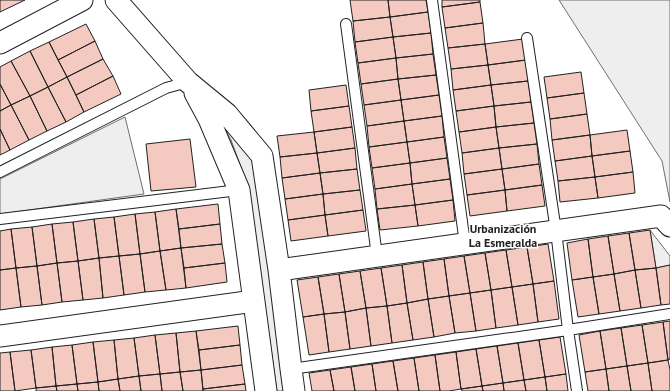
<svg xmlns="http://www.w3.org/2000/svg" width="670" height="391" viewBox="0 0 670 391" font-family="'PT Sans',sans-serif">
	<rect width="100%" height="100%" fill="#fff"/>
	<!-- green -->
	<path fill="#eee" stroke="#6f6f6f" d="M 559,0 L 670,0 L 670,202 L 662,161 Z
		M 125,117 L 144,194 L 0,214 L 0,179 Z
		M 220,120 L 254,159 L 285,391 L 277,391 L 248,186 L 231,140 Z
		M 650,230 L 670,256 L 670,265 L 656,268 Z"/>
	<!-- building -->
	<path fill="#f3c9c0" stroke="#222" d="M 0,0 L 25,0 L 0,12 Z
		M 350,0 L 388,0 L 390,17 L 353,21 Z
		M 388,0 L 426,0 L 428,12 L 390,17 Z
		M 442,0 L 480,0 L 480,2 L 442,7 Z
		M 480,2 L 483,23 L 445,28 L 442,7 Z
		M 428,12 L 431,33 L 393,37 L 390,17 Z
		M 390,17 L 393,37 L 355,42 L 353,21 Z
		M 483,23 L 485,44 L 448,48 L 445,28 Z
		M 86,24 L 95,41 L 58,60 L 49,42 Z
		M 431,33 L 433,54 L 396,58 L 393,37 Z
		M 393,37 L 396,58 L 358,63 L 355,42 Z
		M 523,39 L 526,60 L 488,65 L 485,44 Z
		M 95,41 L 103,59 L 67,77 L 58,60 Z
		M 49,42 L 67,77 L 48,87 L 30,51 Z
		M 485,44 L 488,65 L 451,69 L 448,48 Z
		M 30,51 L 48,87 L 30,96 L 11,61 Z
		M 433,54 L 436,75 L 398,79 L 396,58 Z
		M 396,58 L 398,79 L 361,84 L 358,63 Z
		M 103,59 L 113,76 L 76,95 L 67,77 Z
		M 526,60 L 528,81 L 491,85 L 488,65 Z
		M 11,61 L 30,96 L 11,105 L 0,84 L 0,67 Z
		M 488,65 L 491,85 L 453,90 L 451,69 Z
		M 581,72 L 584,93 L 547,98 L 544,77 Z
		M 436,75 L 439,95 L 401,100 L 398,79 Z
		M 113,76 L 121,94 L 84,112 L 76,95 Z
		M 67,77 L 84,112 L 66,122 L 48,87 Z
		M 398,79 L 401,100 L 364,105 L 361,84 Z
		M 528,81 L 531,102 L 494,106 L 491,85 Z
		M 0,84 L 11,105 L 0,111 Z
		M 346,85 L 349,106 L 311,111 L 309,90 Z
		M 491,85 L 494,106 L 456,111 L 453,90 Z
		M 48,87 L 66,122 L 47,131 L 30,96 Z
		M 584,93 L 587,114 L 550,119 L 547,98 Z
		M 439,95 L 442,116 L 404,121 L 401,100 Z
		M 30,96 L 47,131 L 29,140 L 11,105 Z
		M 401,100 L 404,121 L 367,126 L 364,105 Z
		M 531,102 L 534,123 L 496,127 L 494,106 Z
		M 11,105 L 29,140 L 10,150 L 0,129 L 0,111 Z
		M 349,106 L 352,127 L 314,132 L 311,111 Z
		M 494,106 L 496,127 L 459,132 L 456,111 Z
		M 587,114 L 590,135 L 552,140 L 550,119 Z
		M 442,116 L 444,137 L 407,142 L 404,121 Z
		M 404,121 L 407,142 L 369,147 L 367,126 Z
		M 534,123 L 537,144 L 499,148 L 496,127 Z
		M 352,127 L 355,148 L 317,153 L 314,132 Z
		M 496,127 L 499,148 L 462,153 L 459,132 Z
		M 0,129 L 10,150 L 0,155 Z
		M 627,130 L 630,151 L 592,156 L 590,135 Z
		M 314,132 L 317,153 L 280,157 L 277,136 Z
		M 590,135 L 592,156 L 555,161 L 552,140 Z
		M 444,137 L 447,158 L 410,163 L 407,142 Z
		M 190,139 L 196,187 L 151,191 L 146,144 Z
		M 407,142 L 410,163 L 372,168 L 369,147 Z
		M 537,144 L 539,164 L 502,169 L 499,148 Z
		M 355,148 L 357,169 L 320,173 L 317,153 Z
		M 499,148 L 502,169 L 464,174 L 462,153 Z
		M 630,151 L 633,172 L 595,177 L 592,156 Z
		M 317,153 L 320,173 L 282,178 L 280,157 Z
		M 592,156 L 595,177 L 558,181 L 555,161 Z
		M 447,158 L 450,179 L 412,184 L 410,163 Z
		M 410,163 L 412,184 L 375,189 L 372,168 Z
		M 539,164 L 542,185 L 505,190 L 502,169 Z
		M 357,169 L 360,190 L 323,194 L 320,173 Z
		M 502,169 L 505,190 L 467,195 L 464,174 Z
		M 633,172 L 635,193 L 598,198 L 595,177 Z
		M 320,173 L 323,194 L 285,199 L 282,178 Z
		M 595,177 L 598,198 L 560,202 L 558,181 Z
		M 450,179 L 453,200 L 415,205 L 412,184 Z
		M 412,184 L 415,205 L 377,209 L 375,189 Z
		M 542,185 L 545,206 L 507,211 L 505,190 Z
		M 360,190 L 363,210 L 325,215 L 323,194 Z
		M 505,190 L 507,211 L 470,216 L 467,195 Z
		M 323,194 L 325,215 L 288,220 L 285,199 Z
		M 453,200 L 455,221 L 418,226 L 415,205 Z
		M 218,204 L 220,224 L 179,229 L 176,209 Z
		M 415,205 L 418,226 L 380,230 L 377,209 Z
		M 176,209 L 181,248 L 160,251 L 155,212 Z
		M 363,210 L 366,231 L 328,236 L 325,215 Z
		M 155,212 L 160,251 L 140,254 L 135,214 Z
		M 135,214 L 140,254 L 119,256 L 114,217 Z
		M 325,215 L 328,236 L 291,241 L 288,220 Z
		M 114,217 L 119,256 L 99,258 L 94,219 Z
		M 94,219 L 99,258 L 78,261 L 73,222 Z
		M 73,222 L 78,261 L 57,263 L 52,224 Z
		M 52,224 L 57,263 L 37,266 L 32,227 Z
		M 220,224 L 222,244 L 181,248 L 179,229 Z
		M 32,227 L 37,266 L 16,268 L 11,229 Z
		M 11,229 L 16,268 L 0,270 L 0,231 Z
		M 650,230 L 656,268 L 635,270 L 629,233 Z
		M 629,233 L 635,270 L 614,274 L 608,236 Z
		M 608,236 L 614,274 L 593,277 L 588,239 Z
		M 588,239 L 593,277 L 572,280 L 567,243 Z
		M 222,244 L 225,263 L 184,268 L 181,248 Z
		M 548,244 L 554,281 L 533,284 L 527,247 Z
		M 527,247 L 533,284 L 512,287 L 506,250 Z
		M 181,248 L 186,288 L 166,290 L 160,251 Z
		M 506,250 L 512,287 L 491,290 L 485,253 Z
		M 160,251 L 166,290 L 145,292 L 140,254 Z
		M 485,253 L 491,290 L 470,293 L 464,256 Z
		M 140,254 L 145,292 L 124,295 L 119,256 Z
		M 119,256 L 124,295 L 103,298 L 99,258 Z
		M 464,256 L 470,293 L 449,296 L 444,259 Z
		M 99,258 L 103,298 L 83,300 L 78,261 Z
		M 444,259 L 449,296 L 428,299 L 423,262 Z
		M 78,261 L 83,300 L 62,302 L 57,263 Z
		M 423,262 L 428,299 L 407,303 L 402,265 Z
		M 57,263 L 62,302 L 42,305 L 37,266 Z
		M 225,263 L 227,282 L 186,288 L 184,268 Z
		M 402,265 L 407,303 L 387,306 L 381,268 Z
		M 670,265 L 670,304 L 661,305 L 656,268 Z
		M 37,266 L 42,305 L 21,307 L 16,268 Z
		M 16,268 L 21,307 L 0,310 L 0,270 Z
		M 381,268 L 387,306 L 366,308 L 360,271 Z
		M 656,268 L 661,305 L 641,308 L 635,270 Z
		M 635,270 L 641,308 L 620,311 L 614,274 Z
		M 360,271 L 366,308 L 345,312 L 339,274 Z
		M 339,274 L 345,312 L 324,314 L 318,277 Z
		M 614,274 L 620,311 L 599,314 L 593,277 Z
		M 318,277 L 324,314 L 303,317 L 297,280 Z
		M 593,277 L 599,314 L 578,317 L 572,280 Z
		M 554,281 L 559,319 L 538,322 L 533,284 Z
		M 533,284 L 538,322 L 518,325 L 512,287 Z
		M 512,287 L 518,325 L 496,328 L 491,290 Z
		M 491,290 L 496,328 L 476,331 L 470,293 Z
		M 470,293 L 476,331 L 455,333 L 449,296 Z
		M 449,296 L 455,333 L 434,337 L 428,299 Z
		M 428,299 L 434,337 L 413,340 L 407,303 Z
		M 407,303 L 413,340 L 392,343 L 387,306 Z
		M 387,306 L 392,343 L 371,346 L 366,308 Z
		M 366,308 L 371,346 L 350,349 L 345,312 Z
		M 345,312 L 350,349 L 329,352 L 324,314 Z
		M 324,314 L 329,352 L 309,355 L 303,317 Z
		M 670,321 L 670,359 L 668,360 L 663,322 Z
		M 663,322 L 668,360 L 648,363 L 642,325 Z
		M 642,325 L 648,363 L 627,366 L 621,328 Z
		M 238,326 L 240,345 L 199,350 L 196,331 Z
		M 621,328 L 627,366 L 606,369 L 600,331 Z
		M 196,331 L 201,370 L 180,372 L 176,333 Z
		M 600,331 L 606,369 L 585,372 L 579,335 Z
		M 176,333 L 180,372 L 160,374 L 155,335 Z
		M 155,335 L 160,374 L 139,376 L 134,338 Z
		M 560,337 L 566,374 L 545,377 L 539,340 Z
		M 134,338 L 139,376 L 118,379 L 114,340 Z
		M 114,340 L 118,379 L 98,382 L 93,342 Z
		M 539,340 L 545,377 L 524,380 L 518,343 Z
		M 93,342 L 98,382 L 77,384 L 72,345 Z
		M 518,343 L 524,380 L 503,383 L 497,346 Z
		M 72,345 L 77,384 L 56,386 L 52,347 Z
		M 240,345 L 242,365 L 201,370 L 199,350 Z
		M 497,346 L 503,383 L 482,386 L 476,349 Z
		M 52,347 L 56,386 L 36,388 L 31,350 Z
		M 476,349 L 482,386 L 461,389 L 456,352 Z
		M 31,350 L 36,388 L 15,391 L 10,352 Z
		M 10,352 L 15,391 L 0,391 L 0,353 Z
		M 456,352 L 461,389 L 449,391 L 440,391 L 435,355 Z
		M 435,355 L 440,391 L 419,391 L 414,358 Z
		M 414,358 L 419,391 L 398,391 L 393,361 Z
		M 668,360 L 670,370 L 670,391 L 652,391 L 648,363 Z
		M 393,361 L 398,391 L 376,391 L 372,364 Z
		M 648,363 L 652,391 L 631,391 L 627,366 Z
		M 372,364 L 376,391 L 355,391 L 351,367 Z
		M 242,365 L 245,384 L 203,389 L 201,370 Z
		M 627,366 L 631,391 L 609,391 L 606,369 Z
		M 351,367 L 355,391 L 334,391 L 330,370 Z
		M 606,369 L 609,391 L 588,391 L 585,372 Z
		M 201,370 L 203,391 L 183,391 L 180,372 Z
		M 330,370 L 334,391 L 312,391 L 309,373 Z
		M 180,372 L 183,391 L 162,391 L 160,374 Z
		M 160,374 L 162,391 L 141,391 L 139,376 Z
		M 566,374 L 568,391 L 547,391 L 545,377 Z
		M 139,376 L 141,391 L 120,391 L 118,379 Z
		M 545,377 L 547,391 L 526,391 L 524,380 Z
		M 118,379 L 120,391 L 99,391 L 98,382 Z
		M 524,380 L 526,391 L 504,391 L 503,383 Z
		M 98,382 L 99,391 L 78,391 L 77,384 Z
		M 503,383 L 504,391 L 483,391 L 482,386 Z
		M 77,384 L 78,391 L 57,391 L 56,386 Z
		M 245,384 L 246,391 L 203,391 L 203,389 Z
		M 56,386 L 57,391 L 36,391 L 36,388 Z
		M 482,386 L 483,391 L 462,391 L 461,389 Z"/>
	<g fill="none" stroke-linecap="round" stroke-linejoin="round">
		<defs>
			<path id="service" d="M 432,0 L 465,244
				M 346,24 L 377,256
				M 527,38 L 556,231 L 568,330 L 577,391
				M 0,172 L 166,88 L 188,82
				M 0,219 L 239,190
				M 291,369 L 568,330 L 670,314"/>
			<path id="minor" d="M 116,0 L 188,82 L 227,114 L 262,156 L 279,270 L 291,369 L 294,391
				M 0,43 L 82,0
				M 195,93 L 209,119 L 239,190 L 266,391
				M 279,270 L 661,216 L 670,226
				M 0,336 L 254,301"/>
		</defs>
		<!-- service casing -->
		<use href="#service" stroke="#222" stroke-width="12"/>
		<!-- minor casing -->
		<use href="#minor" stroke="#222" stroke-width="23"/>
		<!-- service -->
		<use href="#service" stroke="#fff" stroke-width="10"/>
		<!-- minor -->
		<use href="#minor" stroke="#fff" stroke-width="21"/>
	</g>
	<g text-anchor="middle" dominant-baseline="central" stroke-width="3" stroke-linejoin="round" paint-order="stroke">
		<!-- neighbourhood labels -->
		<g font-size="12" font-weight="bold" fill="#222" stroke="#fff">
			<text x="503" y="228">Urbanización<tspan x="503" dy="14">La Esmeralda</tspan></text>
		</g>
	</g>
</svg>
